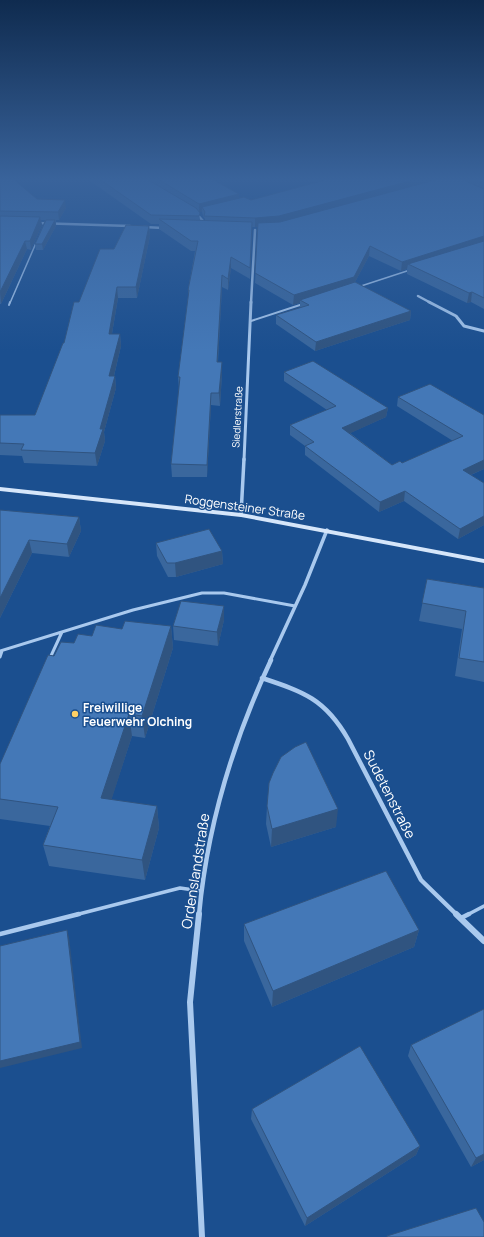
<svg xmlns="http://www.w3.org/2000/svg" width="484" height="1237" viewBox="0 0 484 1237" font-family="Manrope,sans-serif">
	<rect width="100%" height="100%" fill="#1b4f8f"/>
	<g fill="none" stroke-linecap="round" stroke-linejoin="round">
		<!-- lane-far4 -->
		<path stroke="#a9c9ee" stroke-width="1.5" d="M 358,287 L 410,270
			M 10,303 L 36,243"/>
		<!-- lane-far3 -->
		<path stroke="#a9c9ee" stroke-width="2" d="M 9,305 L 10,302
			M 251,321 L 303,304"/>
		<!-- lane-far2 -->
		<path stroke="#a9c9ee" stroke-width="3" d="M 0,651 L 133,610 L 202,593 L 224,593 L 295,606
			M 0,657 L 2,651
			M 50,658 L 62,632"/>
		<!-- lane-far1 -->
		<path stroke="#a9c9ee" stroke-width="3.5" d="M 75,915 L 180,888 L 201,891
			M 467,915 L 484,906"/>
		<!-- lane -->
		<path stroke="#a9c9ee" stroke-width="4.5" d="M 461,918 L 469,914
			M 0,934 L 79,914"/>
		<!-- street-far4 -->
		<path stroke="#a9c9ee" stroke-width="2.5" d="M 196,213 L 203,221 L 202,225
			M 36,223 L 130,226
			M 144,227 L 163,228
			M 418,296 L 431,303
			M 251,303 L 255,230"/>
		<!-- street-far3 -->
		<path stroke="#a9c9ee" stroke-width="3" d="M 429,302 L 456,316 L 464,326 L 484,331
			M 244,460 L 251,302"/>
		<!-- street-far2 -->
		<path stroke="#a9c9ee" stroke-width="3.5" d="M 241,515 L 244,459
			M 270,661 L 305,585 L 327,530"/>
		<!-- street-far1 -->
		<path stroke="#a9c9ee" stroke-width="4.5" d="M 262,678 C 304,692 325,699 348,739 L 421,880 L 457,915
			M 199,915 C 207,827 234,739 271,660"/>
		<!-- street -->
		<path stroke="#a9c9ee" stroke-width="6" d="M 199,914 L 190,1002 L 202,1237
			M 456,914 L 484,941"/>
		<!-- secondary -->
		<path fill="#d6e6fa" fill-rule="evenodd" d="M 0,487 L 241,513 L 484,559 L 484,563 L 241,517 L 0,491 Z"/>
	</g>
	<!-- wall -->
	<path fill="#3a679d" fill-rule="evenodd" d="M 0,178 L 37,199 L 66,208 L 59,220 L 56,220 L 56,226 L 43,250 L 36,250 L 35,244 L 45,220 L 41,220 L 42,225 L 31,250 L 27,249 L 1,304 L 0,304 Z
		M 86,178 L 210,178 L 239,198 L 251,200 L 314,183 L 304,178 L 484,178 L 484,309 L 471,302 L 467,303 L 407,274 L 407,269 L 401,271 L 369,256 L 355,282 L 411,311 L 410,320 L 315,351 L 276,324 L 276,315 L 300,308 L 300,303 L 293,305 L 255,283 L 258,227 L 252,227 L 250,279 L 231,268 L 228,290 L 222,287 L 218,362 L 222,374 L 220,406 L 211,405 L 207,477 L 172,477 L 171,464 L 179,389 L 178,377 L 188,298 L 188,290 L 195,251 L 191,251 L 159,229 L 159,224 L 151,224 ZM 199,212 L 202,212 L 203,216 L 205,219 L 205,221 L 200,220 Z
		M 149,226 L 150,236 L 137,298 L 118,298 L 112,334 L 120,334 L 121,346 L 114,376 L 115,376 L 116,388 L 104,432 L 105,441 L 97,466 L 24,463 L 22,456 L 0,455 L 0,415 L 35,415 L 64,343 L 79,302 L 114,249 Z
		M 284,372 L 388,408 L 386,417 L 350,433 L 392,465 L 402,463 L 453,441 L 397,406 L 398,397 L 484,415 L 484,469 L 471,475 L 484,483 L 484,525 L 458,539 L 404,501 L 379,512 L 305,455 L 305,446 L 290,435 L 290,425 L 327,410 L 284,381 Z
		M 0,510 L 79,517 L 81,531 L 69,557 L 32,553 L 0,618 Z
		M 156,543 L 222,551 L 223,564 L 176,577 L 168,577 L 157,556 Z
		M 427,579 L 484,588 L 484,682 L 455,676 L 462,629 L 419,621 Z
		M 224,606 L 224,620 L 218,646 L 174,640 L 173,626 Z
		M 171,626 L 173,648 L 145,738 L 132,736 L 111,800 L 157,806 L 159,828 L 145,880 L 49,866 L 43,845 L 50,826 L 0,819 L 0,764 L 54,656 L 74,643 L 92,636 Z
		M 267,806 L 336,827 L 271,847 L 266,824 Z
		M 244,924 L 419,930 L 414,947 L 272,1007 L 244,941 Z
		M 484,1009 L 484,1160 L 471,1167 L 408,1056 L 411,1045 Z
		M 252,1109 L 420,1146 L 416,1155 L 305,1226 L 251,1119 Z"/>
	<!-- shaded-wall -->
	<path fill="#305480" d="M 421,178 L 444,178 L 279,225 L 255,227 L 255,218 Z
		M 239,194 L 239,203 L 202,207 L 202,212 L 199,212 L 199,204 Z
		M 65,200 L 66,208 L 59,220 L 58,212 Z
		M 40,217 L 42,225 L 31,250 L 30,241 Z
		M 55,220 L 56,226 L 43,250 L 42,244 Z
		M 252,222 L 252,233 L 250,279 L 250,268 Z
		M 149,226 L 150,236 L 137,298 L 136,287 Z
		M 484,236 L 484,245 L 408,264 L 407,269 L 401,271 L 402,262 Z
		M 25,241 L 27,249 L 1,304 L 0,292 Z
		M 370,246 L 369,256 L 353,286 L 300,300 L 300,303 L 293,305 L 294,295 Z
		M 231,257 L 231,268 L 228,290 L 228,279 Z
		M 222,275 L 222,287 L 217,374 L 217,362 Z
		M 117,287 L 118,298 L 110,345 L 109,334 Z
		M 472,292 L 471,302 L 467,303 L 469,293 Z
		M 411,311 L 410,320 L 315,351 L 316,342 Z
		M 120,334 L 121,346 L 111,388 L 109,376 Z
		M 222,362 L 222,374 L 220,406 L 219,393 Z
		M 115,376 L 116,388 L 104,432 L 105,441 L 97,466 L 95,453 L 100,429 Z
		M 211,393 L 211,405 L 207,477 L 207,465 Z
		M 388,408 L 386,417 L 342,437 L 342,428 Z
		M 484,460 L 484,469 L 461,479 L 463,470 Z
		M 405,491 L 404,501 L 379,512 L 380,502 Z
		M 484,516 L 484,525 L 458,539 L 460,529 Z
		M 79,517 L 81,531 L 69,557 L 67,544 Z
		M 29,540 L 32,553 L 0,618 L 0,598 Z
		M 222,551 L 223,564 L 176,577 L 175,563 Z
		M 224,606 L 224,620 L 218,646 L 217,632 Z
		M 171,626 L 173,648 L 145,738 L 142,716 Z
		M 129,714 L 132,736 L 105,820 L 101,798 Z
		M 157,806 L 159,828 L 145,880 L 142,860 Z
		M 338,809 L 336,827 L 271,847 L 272,829 Z
		M 67,930 L 69,937 L 82,1048 L 0,1068 L 0,1061 Z
		M 419,930 L 414,947 L 272,1007 L 273,991 Z
		M 420,1146 L 416,1155 L 305,1226 L 307,1218 Z
		M 484,1154 L 484,1160 L 471,1167 L 476,1158 Z"/>
	<!-- building -->
	<path fill="#4478b7" stroke="#305480" d="M 0,178 L 12,178 L 37,199 L 65,200 L 58,212 L 0,211 Z
		M 98,178 L 145,178 L 196,208 L 200,213 L 199,216 L 151,215 Z
		M 156,178 L 210,178 L 239,194 L 199,204 Z
		M 321,178 L 421,178 L 279,216 L 255,218 L 204,216 L 205,212 L 202,207 L 244,197 L 251,200 L 325,180 Z
		M 442,178 L 459,178 L 484,189 L 484,236 L 402,262 L 370,246 L 354,277 L 294,295 L 255,273 L 258,223 L 280,222 Z
		M 472,178 L 484,178 L 484,184 Z
		M 0,216 L 40,217 L 30,241 L 25,241 L 0,292 Z
		M 159,219 L 252,222 L 250,268 L 231,257 L 228,279 L 222,275 L 217,362 L 222,362 L 219,393 L 211,393 L 207,465 L 171,464 L 180,377 L 178,377 L 189,290 L 188,290 L 198,241 L 191,241 Z
		M 46,220 L 55,220 L 42,244 L 35,244 Z
		M 126,225 L 149,226 L 136,287 L 117,287 L 109,334 L 120,334 L 109,376 L 115,376 L 100,429 L 103,429 L 95,453 L 21,450 L 24,444 L 0,443 L 0,415 L 35,415 L 63,343 L 64,343 L 74,302 L 79,302 L 100,249 L 114,249 Z
		M 484,241 L 484,298 L 472,292 L 469,293 L 408,264 Z
		M 355,282 L 411,311 L 316,342 L 276,315 L 309,305 L 300,300 Z
		M 313,361 L 388,408 L 342,428 L 392,465 L 400,461 L 402,463 L 463,436 L 398,397 L 430,384 L 484,415 L 484,460 L 463,470 L 484,483 L 484,516 L 460,529 L 405,491 L 380,502 L 305,446 L 314,442 L 290,425 L 336,406 L 284,372 Z
		M 0,510 L 79,517 L 67,544 L 29,540 L 0,598 Z
		M 209,529 L 222,551 L 175,563 L 167,563 L 156,543 Z
		M 427,579 L 484,588 L 484,662 L 459,658 L 466,611 L 422,603 Z
		M 181,601 L 224,606 L 217,632 L 173,626 Z
		M 125,621 L 171,626 L 142,716 L 129,714 L 101,798 L 157,806 L 142,860 L 43,845 L 58,807 L 0,799 L 0,764 L 48,655 L 54,656 L 61,642 L 74,643 L 78,634 L 92,636 L 96,625 L 122,629 Z
		M 306,742 L 338,809 L 272,829 L 267,806 L 269,783 L 273,773 L 281,757 L 295,747 Z
		M 386,871 L 419,930 L 273,991 L 244,924 Z
		M 67,930 L 80,1042 L 0,1061 L 0,946 Z
		M 484,1009 L 484,1154 L 476,1158 L 411,1045 Z
		M 360,1046 L 420,1146 L 307,1218 L 252,1109 Z
		M 476,1208 L 484,1222 L 484,1237 L 387,1237 L 387,1236 Z"/>
	<!-- sky -->
	<linearGradient id="sky" x2="0" y2="1"><stop stop-color="#0f2b4f"/><stop offset="0.51" stop-color="#39639b"/><stop offset="1" stop-color="#39639b" stop-opacity="0"/></linearGradient>
	<rect width="484" height="351" fill="url(#sky)"/>
	<!-- markers -->
	<circle fill="#ffd166" stroke="#1b4f8f" stroke-width="1.5" cx="75" cy="714" r="4"/>
	<g text-anchor="middle" dominant-baseline="central" stroke-width="3" stroke-linejoin="round" paint-order="stroke">
		<!-- far-street labels -->
		<g font-size="10" fill="#fff" stroke="#1b4f8f">
			<text transform="translate(237 417) rotate(-87)">Siedlerstraße</text>
		</g>
		<!-- street labels -->
		<g font-size="12" fill="#fff" stroke="#1b4f8f">
			<text transform="translate(245 507) rotate(8)">Roggensteiner Straße</text>
		</g>
		<!-- poi labels -->
		<g font-size="12" font-weight="bold" fill="#fff" stroke="#1b4f8f" text-anchor="start">
			<text x="83" y="707">Freiwillige<tspan x="83" dy="14">Feuerwehr Olching</tspan></text>
		</g>
		<!-- near-street labels -->
		<g font-size="14" fill="#fff" stroke="#1b4f8f">
			<text transform="translate(390 794) rotate(63)">Sudetenstraße</text>
			<text transform="translate(195 871) rotate(-81)">Ordenslandstraße</text>
		</g>
	</g>
</svg>
